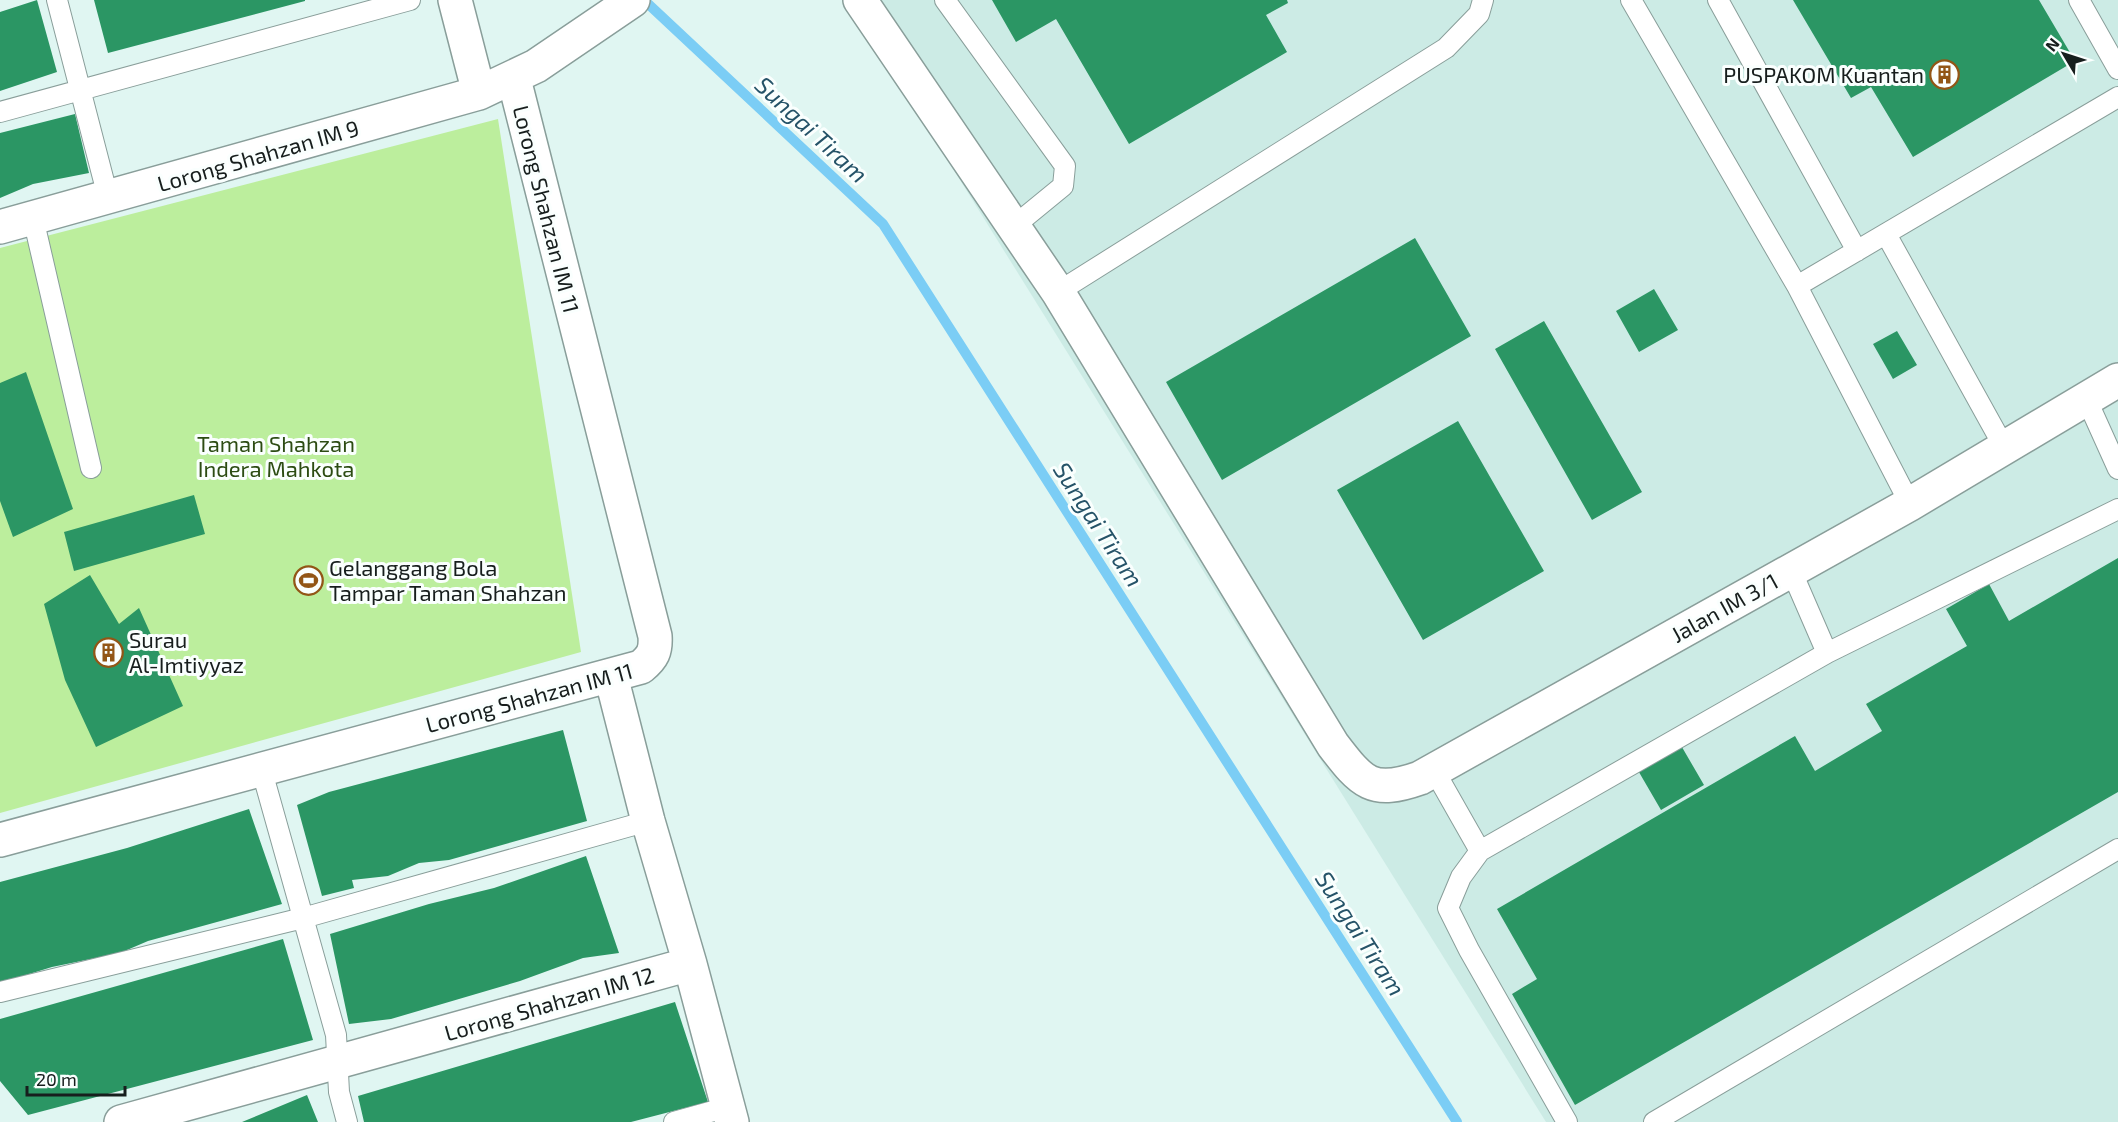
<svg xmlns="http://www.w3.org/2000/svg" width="2118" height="1122" viewBox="0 0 2118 1122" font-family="'Exo 2',sans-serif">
	<rect width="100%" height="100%" fill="#e0f6f2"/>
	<!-- built -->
	<path fill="#ccebe5" d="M 848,0 L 2118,0 L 2118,1122 L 1546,1122 Z"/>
	<!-- green -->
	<path fill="#bcee9d" d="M 498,119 L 581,652 L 0,813 L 0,248 Z"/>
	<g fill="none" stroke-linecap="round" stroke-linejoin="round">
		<!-- stream -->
		<path stroke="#7bcdf5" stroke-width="10" d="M 644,0 L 883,224 L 1457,1122"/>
	</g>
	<!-- building -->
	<path fill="#2b9664" d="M 37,0 L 57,72 L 0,91 L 0,12 Z
		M 94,0 L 305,0 L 305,1 L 108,53 Z
		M 992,0 L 1287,0 L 1288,3 L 1266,15 L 1287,52 L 1129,144 L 1056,19 L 1016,42 Z
		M 1793,0 L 2039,0 L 2075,61 L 1913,157 L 1871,87 L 1851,98 Z
		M 75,114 L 89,173 L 33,184 L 0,198 L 0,133 Z
		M 1415,238 L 1471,336 L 1222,480 L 1166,382 Z
		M 1654,289 L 1678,330 L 1639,352 L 1616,311 Z
		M 1544,321 L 1642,492 L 1592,520 L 1495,349 Z
		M 1897,331 L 1917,365 L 1893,379 L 1873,344 Z
		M 26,372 L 73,509 L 13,537 L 0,501 L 0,383 Z
		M 1458,421 L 1544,571 L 1423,640 L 1337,490 Z
		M 194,495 L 205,534 L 74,571 L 64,532 Z
		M 2118,558 L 2118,792 L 1575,1105 L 1512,994 L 1537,979 L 1497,909 L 1795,736 L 1815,771 L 1882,731 L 1866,704 L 1967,646 L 1946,609 L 1989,584 L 2009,621 Z
		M 90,575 L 119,624 L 139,608 L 183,706 L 96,747 L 65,680 L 44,604 Z
		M 563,730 L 587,821 L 449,860 L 419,863 L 388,876 L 352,880 L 354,888 L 322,896 L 297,805 L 329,792 Z
		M 1679,742 L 1704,785 L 1661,810 L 1636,767 Z
		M 249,809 L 282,904 L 148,941 L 120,953 L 52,967 L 0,983 L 0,882 L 127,848 Z
		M 586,856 L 619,953 L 583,958 L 520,981 L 391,1019 L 349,1024 L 330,934 L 429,904 L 494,888 Z
		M 283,939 L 313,1040 L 28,1115 L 0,1081 L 0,1019 Z
		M 675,1002 L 708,1102 L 631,1122 L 364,1122 L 358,1096 Z
		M 307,1095 L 318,1122 L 242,1122 Z"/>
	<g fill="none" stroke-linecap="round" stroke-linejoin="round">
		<defs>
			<path id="service" d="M 57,0 L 108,197
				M 945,0 L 1065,166 L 1063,186 L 1013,227
				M 1631,0 L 1797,286 L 1910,504
				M 1718,0 L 1857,251
				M 2079,0 L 2118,69
				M 0,112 L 410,0
				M 33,218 L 91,468
				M 1886,234 L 2004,447
				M 1797,286 L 2118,97
				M 1058,292 L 1446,48 L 1479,14 L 1483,0
				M 2086,398 L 2118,469
				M 1791,570 L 1827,653
				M 261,768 L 336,1035 L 339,1092 L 347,1122
				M 1434,770 L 1480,851 L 1827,653 L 2118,509
				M 1480,851 L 1461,877 L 1448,908 L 1469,950 L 1567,1122
				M 0,992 L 303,918 L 648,821
				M 674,1122 L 728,1107
				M 1654,1122 L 2118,849"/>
			<path id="minor" d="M 455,0 L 479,93
				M 0,227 L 479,93 L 536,66 L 633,0
				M 0,840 L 641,667 C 653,657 656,651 655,636 L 514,79
				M 690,964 L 732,1122
				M 121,1122 L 690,964 L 648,821 L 611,676"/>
			<path id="tertiary" d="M 860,0 L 1058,292 L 1333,745 C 1362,783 1372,795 1420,778 L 1910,504 L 2118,380"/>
		</defs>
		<!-- service casing -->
		<use href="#service" stroke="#899e9a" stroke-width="22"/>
		<!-- minor casing -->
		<use href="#minor" stroke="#899e9a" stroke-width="36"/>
		<!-- tertiary casing -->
		<use href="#tertiary" stroke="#899e9a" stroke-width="36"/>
		<!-- service -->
		<use href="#service" stroke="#fff" stroke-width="20"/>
		<!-- minor -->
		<use href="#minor" stroke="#fff" stroke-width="33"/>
		<!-- tertiary -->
		<use href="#tertiary" stroke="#fff" stroke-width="33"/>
	</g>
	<!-- icons -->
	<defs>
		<symbol id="building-ring" viewBox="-11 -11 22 22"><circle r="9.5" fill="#fafffe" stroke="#925616" stroke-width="1.5"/><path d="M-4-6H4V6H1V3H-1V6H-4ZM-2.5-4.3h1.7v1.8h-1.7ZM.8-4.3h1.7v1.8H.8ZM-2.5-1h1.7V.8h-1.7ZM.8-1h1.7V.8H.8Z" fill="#925616"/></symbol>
		<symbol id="stadium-ring" viewBox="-11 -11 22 22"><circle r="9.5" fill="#fafffe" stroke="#925616" stroke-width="1.5"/><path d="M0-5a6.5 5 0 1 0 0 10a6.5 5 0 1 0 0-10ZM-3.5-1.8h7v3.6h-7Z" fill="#925616"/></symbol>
	</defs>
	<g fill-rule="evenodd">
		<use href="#building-ring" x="1928" y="58" width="33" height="33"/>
		<use href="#stadium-ring" x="292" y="564" width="33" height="33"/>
		<use href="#building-ring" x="92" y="636" width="33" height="33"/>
	</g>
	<g text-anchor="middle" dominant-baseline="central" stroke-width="6" stroke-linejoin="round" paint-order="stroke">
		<!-- poi labels -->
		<g font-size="22" fill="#171e1d" stroke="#fafffe" text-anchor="start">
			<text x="1924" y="74" text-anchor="end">PUSPAKOM Kuantan</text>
			<text x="329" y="567">Gelanggang Bola<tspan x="329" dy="25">Tampar Taman Shahzan</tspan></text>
			<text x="129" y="639">Surau<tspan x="129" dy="25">Al-Imtiyyaz</tspan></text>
		</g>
		<!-- street labels -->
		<g font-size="22" fill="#171e1d" stroke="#fafffe">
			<text transform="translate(258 155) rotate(-16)">Lorong Shahzan IM 9</text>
			<text transform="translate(547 209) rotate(76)">Lorong Shahzan IM 11</text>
			<text transform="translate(1724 607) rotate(-29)">Jalan IM 3/1</text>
			<text transform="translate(529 697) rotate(-15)">Lorong Shahzan IM 11</text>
			<text transform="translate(549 1003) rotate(-16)">Lorong Shahzan IM 12</text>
		</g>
		<!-- park labels -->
		<g font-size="22" fill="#2c4c13" stroke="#fafffe">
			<text x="276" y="443">Taman Shahzan<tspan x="276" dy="25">Indera Mahkota</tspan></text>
		</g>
		<!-- water labels -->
		<g font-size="24" font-style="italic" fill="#255368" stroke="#fafffe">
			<text transform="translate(812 129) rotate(43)">Sungai Tiram</text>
			<text transform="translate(1099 524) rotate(57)">Sungai Tiram</text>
			<text transform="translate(1361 933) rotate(57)">Sungai Tiram</text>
		</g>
	</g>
	<!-- north arrow -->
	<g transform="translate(2064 54) rotate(309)" stroke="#fafffe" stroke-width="4.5" paint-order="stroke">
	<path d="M0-4.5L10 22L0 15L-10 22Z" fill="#171e1d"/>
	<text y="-9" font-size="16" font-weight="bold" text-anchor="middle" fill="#171e1d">N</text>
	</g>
	<!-- scale -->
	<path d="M27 1086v9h98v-9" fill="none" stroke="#171e1d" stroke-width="3"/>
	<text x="36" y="1086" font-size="18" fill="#171e1d" stroke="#fafffe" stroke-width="4.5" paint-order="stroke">20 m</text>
</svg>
